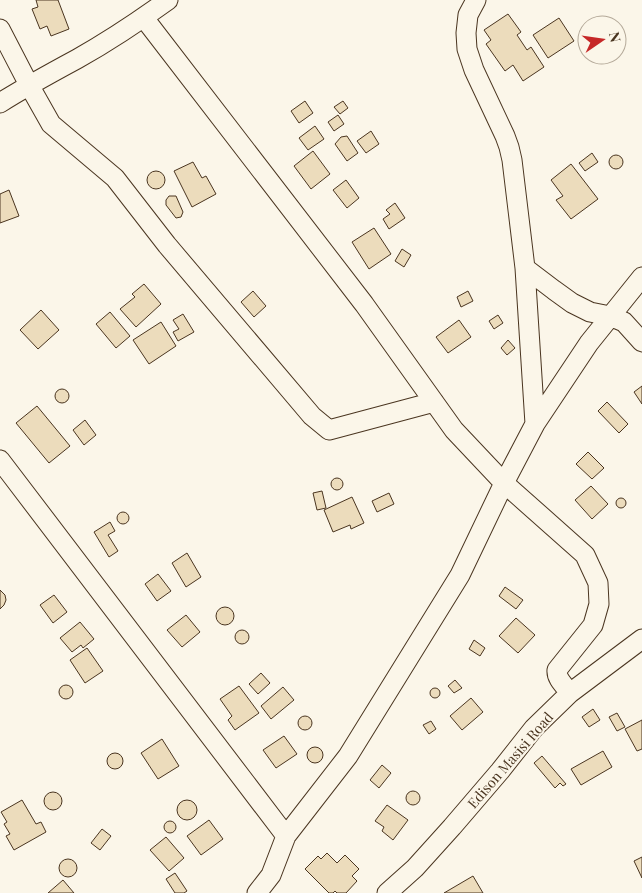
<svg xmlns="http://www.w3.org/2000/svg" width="642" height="893" viewBox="0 0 642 893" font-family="'Playfair Display',serif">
	<rect width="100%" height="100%" fill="#fbf6e9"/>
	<!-- building -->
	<path fill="#ecdcbc" stroke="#4a3520" d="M 36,0 L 58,0 L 69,29 L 51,36 L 47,26 L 40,29 L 32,9 L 38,7 Z
		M 508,14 L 521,32 L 517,35 L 527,50 L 531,47 L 544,67 L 523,81 L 513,65 L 505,71 L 486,44 L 491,40 L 484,30 Z
		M 559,18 L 574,41 L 548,58 L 533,35 Z
		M 305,101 L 313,113 L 299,123 L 291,111 Z
		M 343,101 L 348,108 L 340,114 L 334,107 Z
		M 338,115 L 344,124 L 334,131 L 328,122 Z
		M 315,126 L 324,139 L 308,150 L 299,138 Z
		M 371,131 L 379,144 L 366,153 L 357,141 Z
		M 347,136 L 358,153 L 347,161 L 335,144 L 341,137 Z
		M 313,151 L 330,174 L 311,189 L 294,166 Z
		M 592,153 L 598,162 L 585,171 L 579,163 Z
		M609 162a7 7 0 1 1 14 0a7 7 0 1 1-14 0Z
		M 193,162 L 202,178 L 206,176 L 216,194 L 192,207 L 174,171 Z
		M 571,164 L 598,199 L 571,219 L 556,200 L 563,196 L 551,180 Z
		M147 180a9 9 0 1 1 18 0a9 9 0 1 1-18 0Z
		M 346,180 L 359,198 L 347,208 L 333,190 Z
		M 9,190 L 19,216 L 0,223 L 0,194 Z
		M 169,196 L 176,196 L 183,212 L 181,217 L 176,218 L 166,205 L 166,200 Z
		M 395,203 L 405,218 L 389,229 L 383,219 L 390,214 L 386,210 Z
		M 374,228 L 391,254 L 369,269 L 352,242 Z
		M 402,249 L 411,255 L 404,267 L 395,261 Z
		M 144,284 L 161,304 L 136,327 L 120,309 L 135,297 L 132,294 Z
		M 253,291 L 266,306 L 254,317 L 241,302 Z
		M 468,291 L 473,301 L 461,307 L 457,297 Z
		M 41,310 L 59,330 L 38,349 L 20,330 Z
		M 110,312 L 130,336 L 116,348 L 96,324 Z
		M 183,314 L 194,332 L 178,341 L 173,332 L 179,329 L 173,320 Z
		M 498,315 L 503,323 L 494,329 L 489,321 Z
		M 459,320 L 471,337 L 448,353 L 436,337 Z
		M 161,322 L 176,346 L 149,364 L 133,340 Z
		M 508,340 L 515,348 L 507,355 L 501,348 Z
		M 642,386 L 642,404 L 634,392 Z
		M55 396a7 7 0 1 1 14 0a7 7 0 1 1-14 0Z
		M 607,402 L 628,424 L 619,433 L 598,411 Z
		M 37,406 L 70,446 L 49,463 L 16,423 Z
		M 85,420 L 96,435 L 84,445 L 73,430 Z
		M 588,452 L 604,468 L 592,479 L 576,464 Z
		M331 484a6 6 0 1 1 12 0a6 6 0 1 1-12 0Z
		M 591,486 L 608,504 L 592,519 L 575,500 Z
		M 322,491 L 326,508 L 317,510 L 313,493 Z
		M 389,493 L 394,504 L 377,512 L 372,501 Z
		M 352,497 L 364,523 L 351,529 L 350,525 L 333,532 L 324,510 Z
		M616 503a5 5 0 1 1 10 0a5 5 0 1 1-10 0Z
		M117 518a6 6 0 1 1 12 0a6 6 0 1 1-12 0Z
		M 110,522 L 115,531 L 108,535 L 118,551 L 109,557 L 94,532 Z
		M 187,553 L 201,577 L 186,587 L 172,563 Z
		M 158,574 L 171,591 L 157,601 L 145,584 Z
		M 505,587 L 523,600 L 516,609 L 499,596 Z
		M 0,590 L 5,595 L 6,600 L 4,605 L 0,609 Z
		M 54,595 L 67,612 L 53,623 L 40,605 Z
		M216 616a9 9 0 1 1 18 0a9 9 0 1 1-18 0Z
		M 186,615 L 200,632 L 182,647 L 167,630 Z
		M 516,618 L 535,635 L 518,653 L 499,636 Z
		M 80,622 L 94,639 L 83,648 L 81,645 L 72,652 L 60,638 Z
		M235 637a7 7 0 1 1 14 0a7 7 0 1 1-14 0Z
		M 474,640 L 485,648 L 480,656 L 469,649 Z
		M 87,648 L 103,671 L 85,683 L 70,660 Z
		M 261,673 L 270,683 L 258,694 L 249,684 Z
		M 455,680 L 462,688 L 454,693 L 448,686 Z
		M59 692a7 7 0 1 1 14 0a7 7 0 1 1-14 0Z
		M 239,686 L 259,713 L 235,730 L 228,720 L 232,716 L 220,699 Z
		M 283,687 L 294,700 L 271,719 L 261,706 Z
		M430 693a5 5 0 1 1 10 0a5 5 0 1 1-10 0Z
		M 471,698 L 483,712 L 462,730 L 450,716 Z
		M 593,709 L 600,720 L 589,727 L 582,717 Z
		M 617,713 L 625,727 L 617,731 L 609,717 Z
		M298 723a7 7 0 1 1 14 0a7 7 0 1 1-14 0Z
		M 642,720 L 642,749 L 637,751 L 625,729 Z
		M 431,721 L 436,729 L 429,734 L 423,725 Z
		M 284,736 L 297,754 L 276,768 L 263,750 Z
		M 162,739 L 179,766 L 158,779 L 141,753 Z
		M307 755a8 8 0 1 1 16 0a8 8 0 1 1-16 0Z
		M 603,751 L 612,767 L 581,785 L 571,769 Z
		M107 761a8 8 0 1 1 16 0a8 8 0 1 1-16 0Z
		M 542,756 L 566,784 L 563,786 L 560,783 L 555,788 L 534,763 Z
		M 382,765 L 391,773 L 379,788 L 370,780 Z
		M406 798a7 7 0 1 1 14 0a7 7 0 1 1-14 0Z
		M44 801a9 9 0 1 1 18 0a9 9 0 1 1-18 0Z
		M 22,800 L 36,824 L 41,822 L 46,832 L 14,850 L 6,836 L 10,834 L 4,824 L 7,822 L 1,812 Z
		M177 810a10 10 0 1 1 20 0a10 10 0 1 1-20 0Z
		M 387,805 L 408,820 L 393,840 L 382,831 L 384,827 L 375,821 Z
		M 209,820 L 223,839 L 201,855 L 187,836 Z
		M164 827a6 6 0 1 1 12 0a6 6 0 1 1-12 0Z
		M 102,829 L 111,836 L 100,850 L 91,843 Z
		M 166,837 L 184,858 L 169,871 L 150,850 Z
		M 327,853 L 337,863 L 345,855 L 359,869 L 352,876 L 357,881 L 346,893 L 337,893 L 335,891 L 333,893 L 329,893 L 305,869 L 318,856 L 321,859 Z
		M 642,857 L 642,878 L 634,861 Z
		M59 868a9 9 0 1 1 18 0a9 9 0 1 1-18 0Z
		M 175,873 L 187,891 L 184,893 L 175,893 L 166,879 Z
		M 473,876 L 483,893 L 444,893 Z
		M 63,880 L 74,893 L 48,893 Z"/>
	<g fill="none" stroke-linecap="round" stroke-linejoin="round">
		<defs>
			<path id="minor" d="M 476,0 L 468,15 L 466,33 L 467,49 L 474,70 L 505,136 L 509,147 L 512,160 L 525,268 L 535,424
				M 144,18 L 364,304 L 454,430 L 504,483 L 585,555 L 598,583 L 599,604 L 593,625 L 557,670 C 556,679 565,686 570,693
				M 0,29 L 29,85 L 51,124 L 115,178 L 167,245 L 312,416 L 329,430 L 434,402
				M 0,103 C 25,87 51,73 77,59 C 109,41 139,21 168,0
				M 525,268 L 554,290 L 572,303 L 590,312 L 610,316 L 624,322 L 642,342
				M 0,460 L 286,836
				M 257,893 L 271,875 L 286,836 L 348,756 L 460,575 L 504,483 L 535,424 L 589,343 L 642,277
				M 387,893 L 415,868 L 452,827 L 500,771 L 534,728 L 570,693 L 642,639"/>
		</defs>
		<!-- minor casing -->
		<use href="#minor" stroke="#4a3520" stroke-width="21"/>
		<!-- minor -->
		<use href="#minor" stroke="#fbf6e9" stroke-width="19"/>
	</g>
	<g text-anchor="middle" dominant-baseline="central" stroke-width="4" stroke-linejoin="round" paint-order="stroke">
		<!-- street labels -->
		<g font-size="14" fill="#4a3520" stroke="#fbf6e9">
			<text transform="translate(510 760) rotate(-49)">Edison Masisi Road</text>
		</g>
	</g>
	<!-- north arrow -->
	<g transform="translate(602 40) rotate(77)"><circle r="24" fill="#fbf6e9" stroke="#b4a999"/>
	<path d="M0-4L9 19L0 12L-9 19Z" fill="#c62828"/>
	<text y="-8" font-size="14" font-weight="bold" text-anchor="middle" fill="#4a3520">N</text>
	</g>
</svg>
